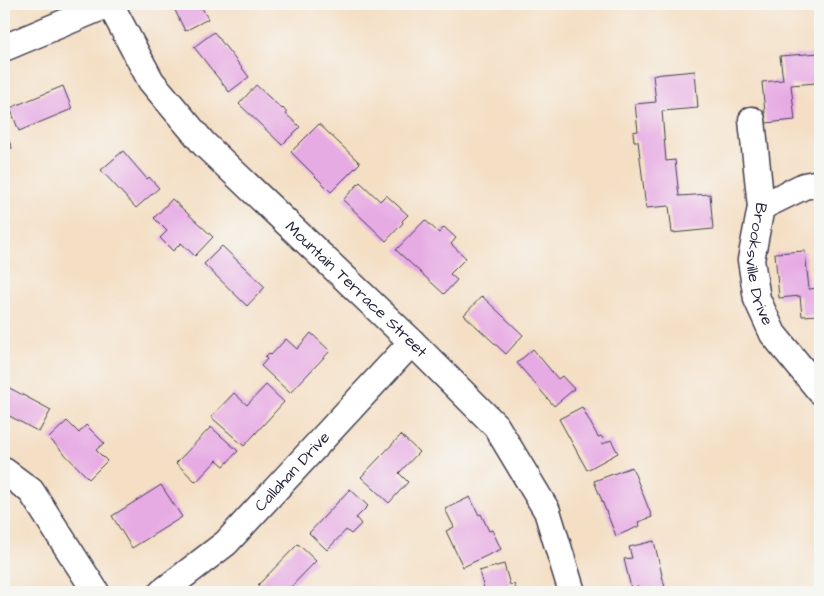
<svg xmlns="http://www.w3.org/2000/svg" width="824" height="596" viewBox="0 0 824 596" font-family="'Architects Daughter',sans-serif">
	<rect width="100%" height="100%" fill="#f6f6f2"/>
	<filter id="ink" filterUnits="userSpaceOnUse"><feTurbulence type="fractalNoise" baseFrequency=".02" numOctaves="2"/><feDisplacementMap in="SourceGraphic" scale="10" xChannelSelector="R" yChannelSelector="G"/><feConvolveMatrix kernelMatrix="1 2 1 2 8 2 1 2 1" color-interpolation-filters="sRGB"/></filter>
	<filter id="wash" filterUnits="userSpaceOnUse"><feTurbulence type="fractalNoise" baseFrequency=".0096" numOctaves="4" result="noise"/><feDisplacementMap in="SourceGraphic" scale="20" xChannelSelector="R" yChannelSelector="G"/><feGaussianBlur stdDeviation="1.12" result="paint"/><feColorMatrix in="noise" values="0 0 0 0 0 0 0 0 0 0 0 0 0 0 0 0 0 1.4 0 .05"/><feComposite in="paint" operator="in"/></filter>
	<g filter="url(#wash)">
		<rect width="100%" height="100%" fill="#f4dfc5"/>
		<g id="blocks">
			<!-- building -->
			<path fill="#e7abe4" d="M 172,4 L 200,4 L 208,19 L 185,31 Z
				M 214,32 L 249,77 L 229,92 L 194,47 Z
				M 820,53 L 820,86 L 816,87 L 816,83 L 791,85 L 795,120 L 766,123 L 762,82 L 783,80 L 780,56 Z
				M 695,71 L 698,108 L 662,111 L 666,161 L 675,160 L 679,196 L 710,194 L 713,229 L 672,233 L 669,206 L 646,208 L 638,141 L 634,141 L 633,132 L 638,131 L 635,104 L 656,102 L 653,75 Z
				M 256,85 L 282,109 L 283,108 L 287,113 L 286,114 L 300,127 L 282,145 L 239,104 Z
				M 63,86 L 72,109 L 19,131 L 10,108 Z
				M 319,124 L 360,163 L 331,192 L 291,152 Z
				M 4,130 L 12,148 L 4,151 Z
				M 123,151 L 147,179 L 149,177 L 159,188 L 136,208 L 101,170 Z
				M 360,182 L 380,201 L 386,195 L 408,215 L 402,221 L 403,223 L 386,241 L 343,200 Z
				M 172,199 L 213,237 L 195,256 L 181,243 L 173,251 L 160,238 L 167,231 L 154,218 Z
				M 425,220 L 439,233 L 444,227 L 456,238 L 451,244 L 466,258 L 450,274 L 457,280 L 444,294 L 396,250 Z
				M 222,246 L 265,287 L 247,306 L 204,264 Z
				M 805,251 L 809,289 L 820,288 L 820,315 L 802,316 L 800,296 L 779,298 L 775,253 Z
				M 482,296 L 523,335 L 506,354 L 464,315 Z
				M 311,333 L 330,351 L 290,393 L 261,366 L 267,359 L 265,357 L 269,353 L 271,355 L 286,339 L 297,349 Z
				M 533,349 L 558,379 L 562,376 L 574,389 L 554,406 L 517,363 Z
				M 4,385 L 51,410 L 39,432 L 4,413 Z
				M 266,385 L 284,402 L 244,446 L 211,417 L 234,393 L 247,405 Z
				M 582,407 L 598,437 L 601,436 L 604,440 L 602,442 L 603,444 L 611,440 L 618,453 L 587,470 L 559,419 Z
				M 67,421 L 79,433 L 86,425 L 104,443 L 96,450 L 107,461 L 89,479 L 49,438 Z
				M 211,427 L 238,451 L 224,466 L 217,460 L 196,482 L 176,463 Z
				M 401,435 L 419,452 L 399,473 L 408,482 L 389,503 L 361,477 Z
				M 632,467 L 652,517 L 638,522 L 640,526 L 616,536 L 594,481 Z
				M 161,485 L 182,517 L 132,548 L 112,516 Z
				M 350,489 L 368,506 L 356,518 L 361,524 L 351,534 L 346,530 L 327,550 L 309,533 Z
				M 470,497 L 479,515 L 481,514 L 489,531 L 492,530 L 501,549 L 463,567 L 446,531 L 454,527 L 445,509 Z
				M 654,541 L 666,592 L 640,592 L 638,586 L 631,588 L 624,559 L 632,558 L 629,547 Z
				M 298,544 L 316,561 L 286,592 L 265,592 L 258,585 Z
				M 504,564 L 510,585 L 514,584 L 517,592 L 485,592 L 479,571 Z"/>
		</g>
	</g>
	<g filter="url(#ink)">
		<use href="#blocks" fill-opacity="0" stroke="#423e50" stroke-width="1"/>
		<g fill="none" stroke-linecap="round" stroke-linejoin="round">
			<defs>
				<g id="minor">
					<path id="s1" d="M 110,4 L 151,81 L 204,144 L 412,342 L 496,426 L 547,511 L 572,592"/>
					<path d="M 4,48 L 109,4"/>
					<path id="s2" d="M 752,120 L 761,207 L 751,260 L 757,299 L 773,334 L 820,391"/>
					<path d="M 761,207 L 804,186 L 820,183"/>
					<path d="M 4,471 L 31,491 L 96,592"/>
					<path id="s3" d="M 162,592 L 226,543 L 412,342"/>
				</g>
			</defs>
			<!-- minor casing -->
			<use href="#minor" stroke="#423e50" stroke-width="29"/>
			<!-- minor -->
			<use href="#minor" stroke="#fff" stroke-width="26"/>
		</g>
	</g>
	<g text-anchor="middle" dominant-baseline="central" stroke-width="5" stroke-linejoin="round" paint-order="stroke">
		<!-- street labels -->
		<g font-size="16" fill="#22223b" stroke="#f6f6f2">
			<text stroke="none"><textPath href="#s2" startOffset="146">Brooksville Drive</textPath></text>
			<text stroke="none"><textPath href="#s1" startOffset="380">Mountain Terrace Street</textPath></text>
			<text stroke="none"><textPath href="#s3" startOffset="178">Callahan Drive</textPath></text>
		</g>
	</g>
	<!-- margin -->
	<rect width="824" height="596" fill="none" stroke="#f6f6f2" stroke-width="20"/>
</svg>
